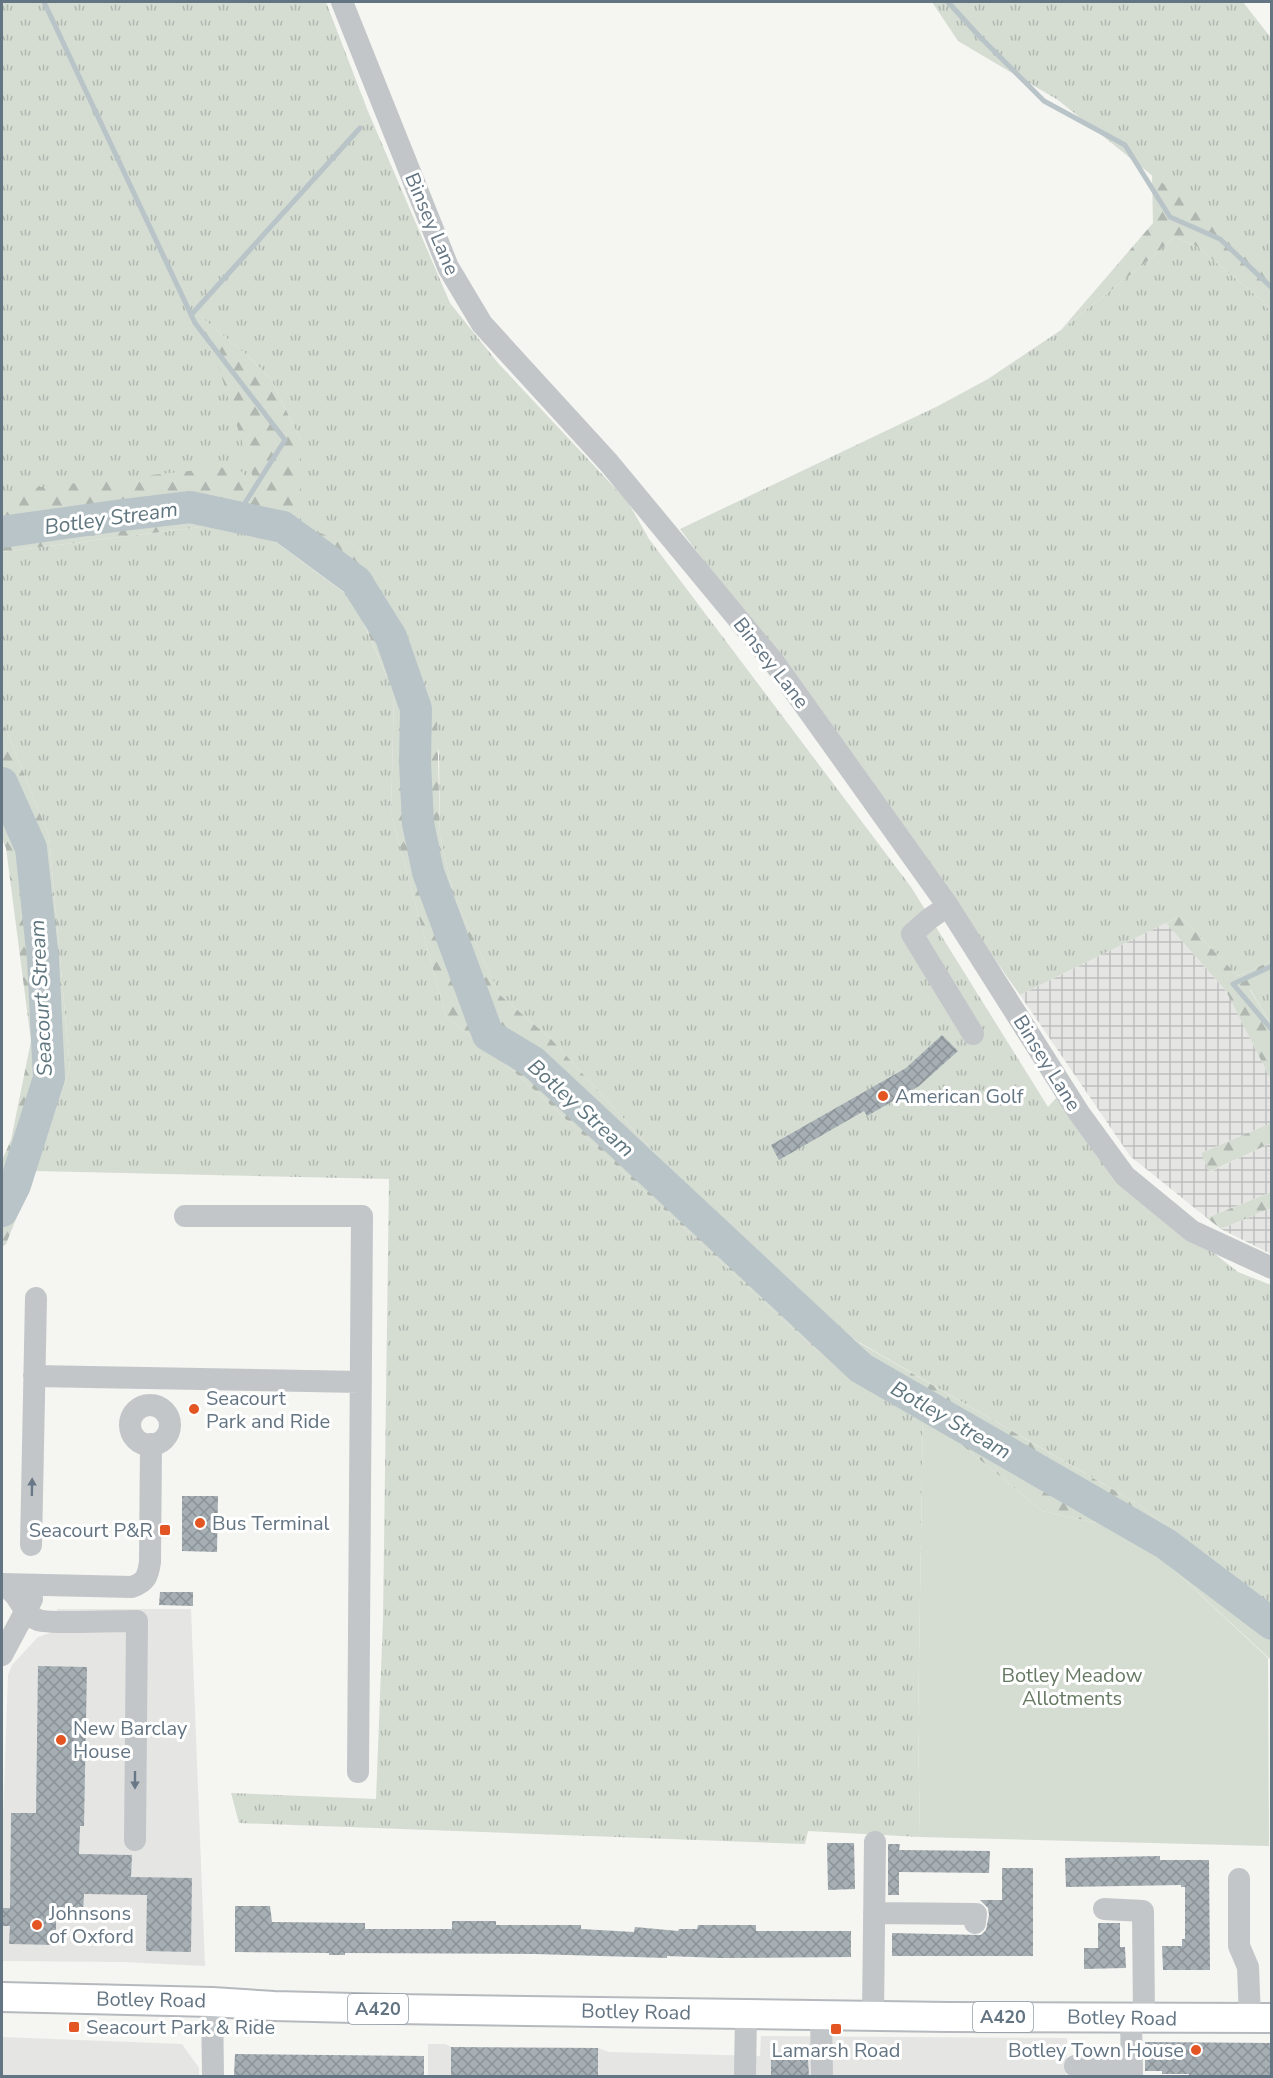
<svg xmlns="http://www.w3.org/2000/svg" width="1273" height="2078" viewBox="0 0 1273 2078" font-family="'Nunito Sans',sans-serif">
	<defs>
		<pattern id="industrial-grid" width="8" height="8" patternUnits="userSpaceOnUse" patternTransform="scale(1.5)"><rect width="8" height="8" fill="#e5e6e4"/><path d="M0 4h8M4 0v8" fill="none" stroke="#bdbfbe"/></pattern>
		<pattern id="grass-tufts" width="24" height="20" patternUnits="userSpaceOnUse" patternTransform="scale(1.5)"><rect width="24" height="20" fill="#d5dcd2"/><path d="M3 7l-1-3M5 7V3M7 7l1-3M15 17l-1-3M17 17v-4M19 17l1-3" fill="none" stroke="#b0b7b0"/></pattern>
		<pattern id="forest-firs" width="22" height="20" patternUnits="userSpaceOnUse" patternTransform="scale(1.5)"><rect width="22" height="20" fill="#d5dcd2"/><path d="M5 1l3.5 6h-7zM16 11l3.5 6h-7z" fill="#b0b7b0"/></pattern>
		<pattern id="building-cross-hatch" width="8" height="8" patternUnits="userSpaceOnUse" patternTransform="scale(1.5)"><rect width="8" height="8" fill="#a6afb4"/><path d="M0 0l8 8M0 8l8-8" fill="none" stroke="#8b9398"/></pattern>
	</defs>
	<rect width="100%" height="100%" fill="#f5f5f1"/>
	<!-- built -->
	<path fill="#e5e6e4" d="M 57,1609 L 191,1609 L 205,1966 L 123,1962 L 2,1961 L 2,1826 L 3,1818 L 8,1675 L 12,1665 L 38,1637 L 56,1631 Z
		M 761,2036 L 1067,2038 L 1066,2076 L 428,2076 L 428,2044 L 445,2044 L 451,2047 L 598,2048 L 609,2052 L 760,2056 Z
		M 2,2037 L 182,2044 L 199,2068 L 199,2076 L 2,2076 Z"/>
	<!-- industrial -->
	<path fill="url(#industrial-grid)" d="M 1166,923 L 1226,991 L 1271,1080 L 1271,1123 L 1201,1153 L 1210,1172 L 1271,1143 L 1271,1192 L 1207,1218 L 1130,1156 L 1020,995 Z
		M 1271,1208 L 1271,1254 L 1221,1229 Z"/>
	<!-- grass -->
	<path fill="url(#grass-tufts)" fill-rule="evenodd" d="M 2,2 L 326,2 L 367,109 L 450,303 L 498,363 L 628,502 L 649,539 L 911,887 L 1048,1107 L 1057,1097 L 1130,1188 L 1238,1272 L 1271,1285 L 1271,1608 L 1138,1504 L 845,1334 L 840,1339 L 696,1198 L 551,1039 L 500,995 L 454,897 L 440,835 L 439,752 L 358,547 L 301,527 L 198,485 L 2,524 ZM 195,312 L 249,357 L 271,379 L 301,441 L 301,526 Z
		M 932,2 L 1243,2 L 1271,38 L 1271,265 L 1185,202 L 1058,100 L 958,41 Z
		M 1174,237 L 1195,245 L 1264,302 L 1271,313 L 1271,961 L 1238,976 L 1180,916 L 1020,995 L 868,779 L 680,529 L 938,406 L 988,379 L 1061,330 L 1154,256 Z
		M 224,524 L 277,543 L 353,599 L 394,693 L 391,814 L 446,1017 L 494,1053 L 815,1349 L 923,1413 L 918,1722 L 920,1837 L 808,1831 L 805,1844 L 239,1823 L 231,1793 L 376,1799 L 383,1619 L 389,1179 L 35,1171 L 70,1068 L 49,836 L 2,719 L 2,552 Z
		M 1271,980 L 1271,1024 L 1250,989 Z"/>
	<!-- forest -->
	<path fill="url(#forest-firs)" d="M 1152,175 L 1271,265 L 1271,313 L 1264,302 L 1195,245 L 1174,237 L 1154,256 L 1061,330 L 1153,223 Z
		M 194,311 L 249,357 L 271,379 L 301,441 L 301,526 L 358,547 L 437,717 L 440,835 L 454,897 L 500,995 L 551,1039 L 696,1198 L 840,1338 L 844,1334 L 1138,1504 L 1271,1608 L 1271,1660 L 1159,1556 L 1101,1524 L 1042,1511 L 923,1413 L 815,1349 L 494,1053 L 446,1017 L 391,814 L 394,693 L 353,598 L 277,543 L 224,524 L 2,552 L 2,491 L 236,466 L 256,487 L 214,352 Z
		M 2,719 L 49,836 L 70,1068 L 35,1171 L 6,1244 L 2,1247 L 2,1160 L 11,1140 L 31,1041 L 6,848 L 2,839 Z
		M 1180,916 L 1238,976 L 1271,961 L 1271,980 L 1250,990 L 1271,1024 L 1271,1080 L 1226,991 L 1166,923 Z
		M 1271,1123 L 1271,1143 L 1209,1172 L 1201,1153 Z
		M 1271,1192 L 1271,1208 L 1221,1229 L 1207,1218 Z"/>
	<!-- garden -->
	<path fill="#d5dcd2" d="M 923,1413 L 1042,1511 L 1101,1524 L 1159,1556 L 1268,1658 L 1269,1846 L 920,1837 L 918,1722 Z"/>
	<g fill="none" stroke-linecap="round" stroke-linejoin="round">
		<!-- stream -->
		<path stroke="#b9c4c8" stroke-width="5" d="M 44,2 L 195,323 L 285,440 L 236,517
			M 948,2 L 979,36 L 1044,101 L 1125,145 L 1170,217 L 1220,239 L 1272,288
			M 191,315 L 360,128
			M 1272,966 L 1233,984 L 1272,1030"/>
		<!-- river -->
		<path stroke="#b9c4c8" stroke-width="32" d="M 2,532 L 115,516 L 190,507 L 283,527 L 356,581 L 391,637 L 416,709 L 415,762 L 418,823 L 428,872 L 488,1035 L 533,1062 L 861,1368 L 1166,1544 L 1272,1624
			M 2,783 L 31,848 L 43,959 L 49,1078 L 15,1185 L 2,1211"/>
	</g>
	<!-- building -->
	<path fill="url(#building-cross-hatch)" d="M 942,1035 L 958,1051 L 919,1086 L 867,1116 L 864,1111 L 779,1160 L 771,1145 L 906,1068 Z
		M 182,1496 L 218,1496 L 217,1552 L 182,1551 Z
		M 160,1592 L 193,1592 L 193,1606 L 159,1605 Z
		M 38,1666 L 87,1667 L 84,1826 L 80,1826 L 79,1854 L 132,1855 L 131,1877 L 192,1878 L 191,1952 L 146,1951 L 147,1895 L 84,1894 L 83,1915 L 56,1914 L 56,1945 L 9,1944 L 10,1926 L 3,1926 L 3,1908 L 10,1908 L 11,1813 L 36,1813 Z
		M 827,1843 L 854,1843 L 855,1889 L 828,1890 Z
		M 888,1844 L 900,1844 L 899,1850 L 990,1851 L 989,1873 L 899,1872 L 899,1895 L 888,1895 Z
		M 1160,1856 L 1160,1860 L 1209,1860 L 1210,1970 L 1163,1970 L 1162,1946 L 1182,1946 L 1182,1939 L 1185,1939 L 1185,1887 L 1181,1887 L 1181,1885 L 1066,1887 L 1065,1858 Z
		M 1002,1868 L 1033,1868 L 1033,1956 L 892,1956 L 892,1933 L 981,1935 L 986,1930 L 989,1915 L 988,1908 L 980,1900 L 1002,1900 Z
		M 235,1906 L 270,1906 L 272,1922 L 365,1923 L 365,1929 L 452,1929 L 452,1921 L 496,1921 L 496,1925 L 581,1925 L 581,1929 L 634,1932 L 635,1927 L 678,1931 L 679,1929 L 697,1929 L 698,1925 L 756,1925 L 756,1931 L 851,1931 L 851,1957 L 720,1958 L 667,1956 L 667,1958 L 535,1954 L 345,1953 L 345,1955 L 329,1955 L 329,1953 L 235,1952 Z
		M 1098,1923 L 1120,1923 L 1120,1947 L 1125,1947 L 1126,1968 L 1084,1969 L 1084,1948 L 1098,1948 Z
		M 1145,2042 L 1272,2043 L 1272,2075 L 1266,2075 L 1266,2076 L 1189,2076 L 1189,2074 L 1162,2074 L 1162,2071 L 1145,2071 Z
		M 451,2047 L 598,2048 L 598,2076 L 451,2076 Z
		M 235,2054 L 424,2056 L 424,2076 L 234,2075 Z
		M 771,2060 L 808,2060 L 809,2076 L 771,2076 Z"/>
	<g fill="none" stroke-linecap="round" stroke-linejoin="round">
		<defs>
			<path id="major" d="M 2,1997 L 212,2002 L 274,2006 L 394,2009 L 948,2017 L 1272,2018"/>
		</defs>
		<!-- major casing -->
		<use href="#major" stroke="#b5b9bd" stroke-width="32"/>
		<!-- minor -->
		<path stroke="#c2c6c9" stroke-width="22" d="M 342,2 L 448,267 L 482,324 L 609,463 L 773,661 L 948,906 L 1079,1113 L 1125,1176 L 1192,1231 L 1272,1268
			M 948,906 L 929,919 L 912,934 L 973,1034
			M 185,1216 L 362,1216 L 358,1772
			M 34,1376 L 361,1382
			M130 1425a20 20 0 1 1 40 0a20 20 0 1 1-40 0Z
			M 31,1545 L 36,1298
			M 2,1584 L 132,1587 C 146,1582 148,1576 150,1562 L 151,1444
			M 2,1585 C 23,1595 18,1611 38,1620 C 48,1624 120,1621 137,1621 L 135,1840
			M 2,1655 L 32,1599
			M 1239,1879 L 1239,1946 L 1248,1967 L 1250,2018
			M 1104,1909 L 1143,1911 L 1144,2018
			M 874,1913 L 976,1914 L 975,1923
			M 212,2002 L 213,2076
			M 873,2014 L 875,1842
			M 821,2015 L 822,2076
			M 1131,2018 L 1132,2076
			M 1075,2066 L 1132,2065
			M 745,2076 L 746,2013"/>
		<!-- major -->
		<use href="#major" stroke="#fff" stroke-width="28"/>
	</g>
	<!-- one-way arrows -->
	<defs><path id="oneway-solid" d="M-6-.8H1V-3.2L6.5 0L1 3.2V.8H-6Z" transform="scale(1.5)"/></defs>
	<g fill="#687886">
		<use href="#oneway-solid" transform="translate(32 1487) rotate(-89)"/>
		<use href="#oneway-solid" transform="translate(135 1780) rotate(90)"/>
	</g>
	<!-- markers -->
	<g fill="#e35522" stroke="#fff" stroke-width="2">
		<circle cx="883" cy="1096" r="6"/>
		<circle cx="194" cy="1409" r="6"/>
		<circle cx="200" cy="1523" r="6"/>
		<rect x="159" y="1524" width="12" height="12" rx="3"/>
		<circle cx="61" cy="1740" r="6"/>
		<circle cx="37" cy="1925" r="6"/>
		<rect x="68" y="2021" width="12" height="12" rx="3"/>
		<rect x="830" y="2023" width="12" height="12" rx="3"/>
		<circle cx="1196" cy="2050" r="6"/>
	</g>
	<g text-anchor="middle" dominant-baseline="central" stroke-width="6" stroke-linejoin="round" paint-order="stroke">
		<!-- shield labels -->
		<g fill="#fff" stroke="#929ea8" stroke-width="1.5">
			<rect x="348" y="1994" width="60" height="30" rx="4.5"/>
			<rect x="973" y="2002" width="60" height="30" rx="4.5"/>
		</g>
		<g font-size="18" font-weight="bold" fill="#637482">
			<text x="378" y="2009">A420</text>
			<text x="1003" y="2017">A420</text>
		</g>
		<!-- street labels -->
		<g font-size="20" fill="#637482" stroke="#fff">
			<text transform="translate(432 224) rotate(67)">Binsey Lane</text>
			<text transform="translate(771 663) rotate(52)">Binsey Lane</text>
			<text transform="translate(1047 1063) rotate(58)">Binsey Lane</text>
			<text transform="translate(151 2000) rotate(1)">Botley Road</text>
			<text transform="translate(636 2012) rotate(1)">Botley Road</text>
			<text transform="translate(1122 2018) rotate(1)">Botley Road</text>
		</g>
		<!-- poi labels -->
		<g font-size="20" fill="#637482" stroke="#fff" text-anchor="start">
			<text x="895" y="1096">American Golf</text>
			<text x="206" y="1398">Seacourt<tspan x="206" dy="23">Park and Ride</tspan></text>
			<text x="212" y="1523">Bus Terminal</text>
			<text x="153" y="1530" text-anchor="end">Seacourt P&amp;R</text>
			<text x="73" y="1728">New Barclay<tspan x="73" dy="23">House</tspan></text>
			<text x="49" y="1913">Johnsons<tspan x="49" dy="23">of Oxford</tspan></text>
			<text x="86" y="2027">Seacourt Park &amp; Ride</text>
			<text x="836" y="2050" text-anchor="middle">Lamarsh Road</text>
			<text x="1184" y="2050" text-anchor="end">Botley Town House</text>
		</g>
		<!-- park labels -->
		<g font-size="20" fill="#667962" stroke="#fff">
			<text x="1072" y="1675">Botley Meadow<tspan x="1072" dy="23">Allotments</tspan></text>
		</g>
		<!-- water labels -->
		<g font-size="21" font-style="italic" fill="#5f767f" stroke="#fff">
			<text transform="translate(111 518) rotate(-8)">Botley Stream</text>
			<text transform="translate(41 998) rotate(-93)">Seacourt Stream</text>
			<text transform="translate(581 1108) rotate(42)">Botley Stream</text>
			<text transform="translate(951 1420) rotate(30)">Botley Stream</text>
		</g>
	</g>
	<!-- border -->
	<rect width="1273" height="2078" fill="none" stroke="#637482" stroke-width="6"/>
</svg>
